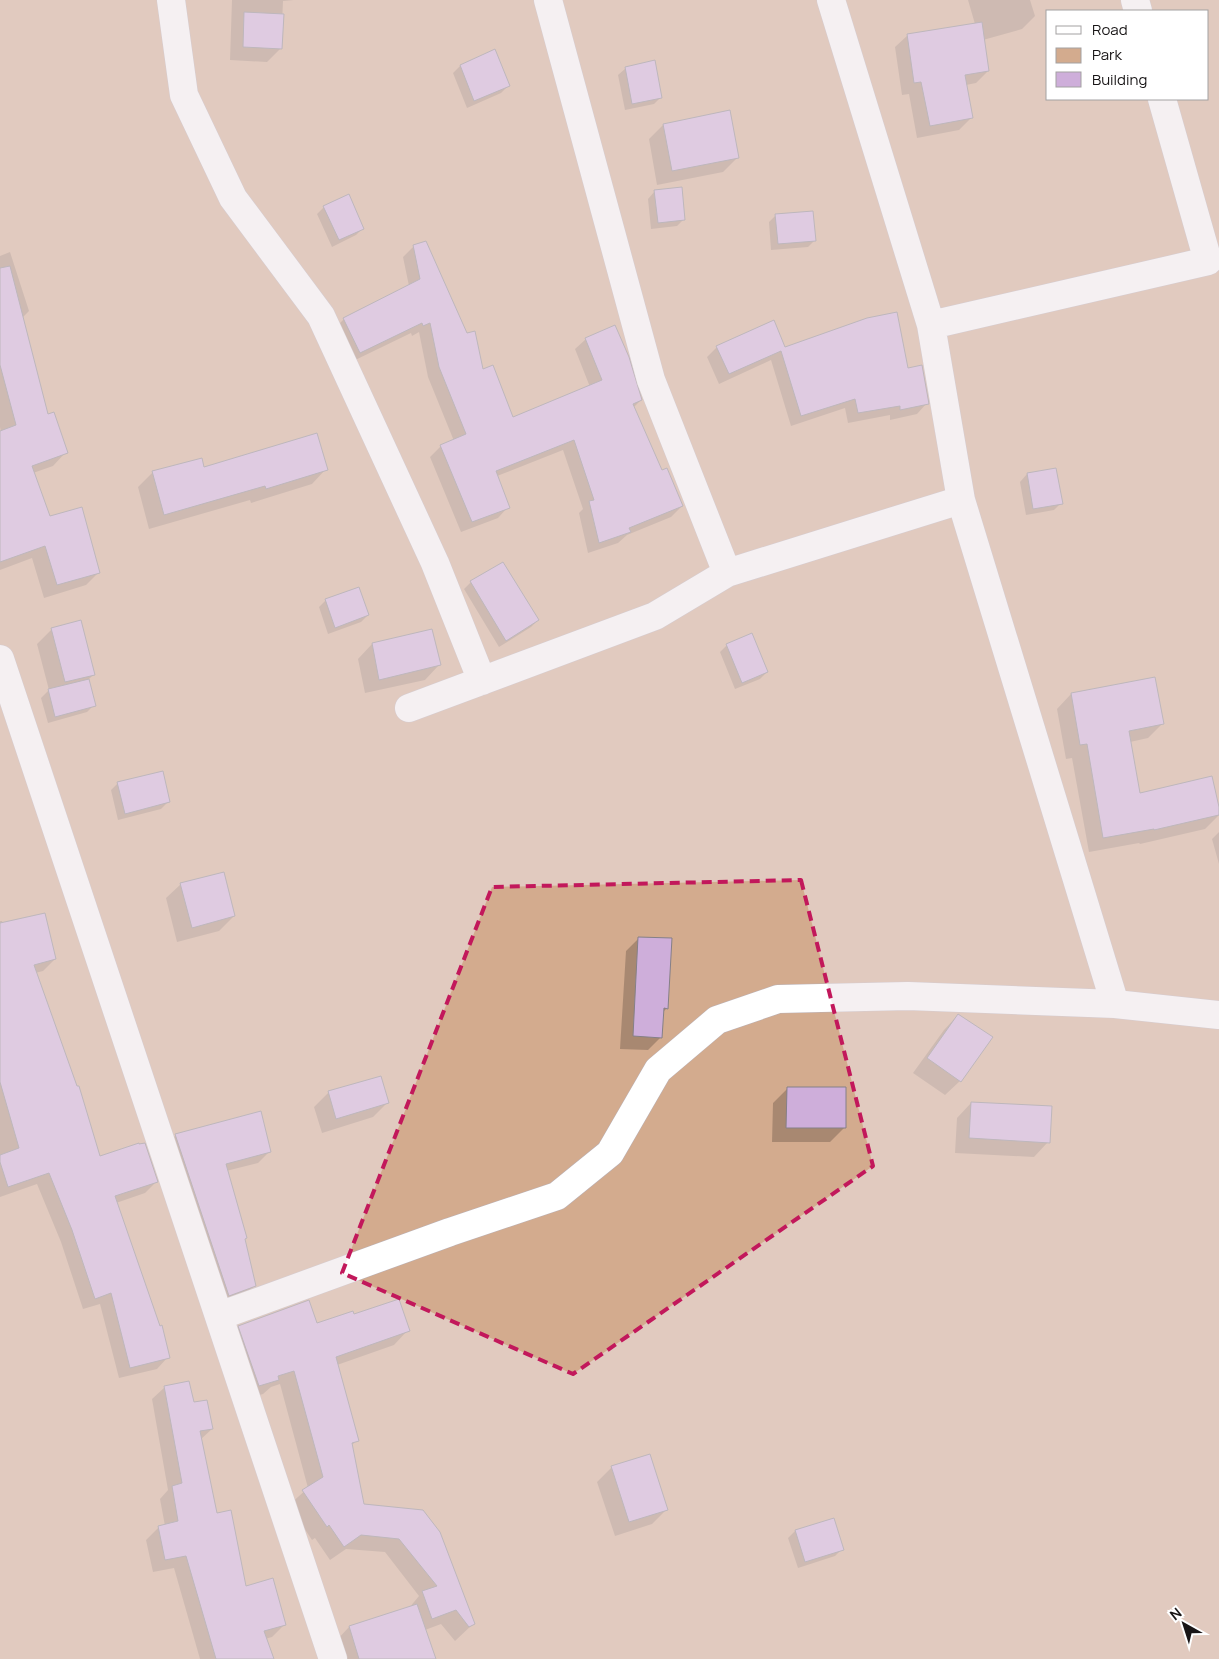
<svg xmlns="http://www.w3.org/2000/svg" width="1219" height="1659" viewBox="0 0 1219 1659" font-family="Manrope,sans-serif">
	<rect width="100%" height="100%" fill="#ede3e7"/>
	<!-- green -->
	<path fill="#d3ab8e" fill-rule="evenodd" d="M 0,0 L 1219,0 L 1219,1659 L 0,1659 ZM 1048,11 L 1208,11 L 1208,99 L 1048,99 Z"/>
	<!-- shadow -->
	<path fill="#0003" d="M 232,0 L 294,0 L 283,1 L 281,48 L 267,62 L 230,60 Z
		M 968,0 L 1030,0 L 1035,16 L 1022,29 L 983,40 L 988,71 L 976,83 L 966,85 L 972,117 L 959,130 L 917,138 L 909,94 L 902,95 L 895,47 L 908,35 L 975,24 Z
		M 494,51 L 508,86 L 501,93 L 467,108 L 453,73 L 460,66 Z
		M 626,68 L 661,97 L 654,104 L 625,110 L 618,75 Z
		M 663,125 L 738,157 L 723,172 L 657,185 L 649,139 Z
		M 655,191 L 684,219 L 677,226 L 651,229 L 648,199 Z
		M 324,207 L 363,228 L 356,235 L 332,247 L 317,214 Z
		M 776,215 L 815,240 L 808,247 L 771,250 L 769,222 Z
		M 414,246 L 482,371 L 513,418 L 590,387 L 575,349 L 586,339 L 641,400 L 633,408 L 662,472 L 682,506 L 671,517 L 627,535 L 618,543 L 588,553 L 579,513 L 583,509 L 563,450 L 497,476 L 508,507 L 498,518 L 461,532 L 430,457 L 441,446 L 454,441 L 428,377 L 419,332 L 412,336 L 411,333 L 349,363 L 333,330 L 344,319 L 409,286 L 403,257 Z
		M 10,252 L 29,311 L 22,318 L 48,416 L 66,452 L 53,466 L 33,473 L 49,517 L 99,572 L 86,585 L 44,598 L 32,558 L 0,570 L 0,433 L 1,432 L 0,427 L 0,256 Z
		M 717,347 L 785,348 L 907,370 L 927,403 L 917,414 L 890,420 L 890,415 L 848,423 L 845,408 L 791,426 L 771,360 L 719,384 L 707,357 Z
		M 203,469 L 326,469 L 312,484 L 251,503 L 250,500 L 149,529 L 138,487 L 153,472 Z
		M 1027,474 L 1061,503 L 1054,510 L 1026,515 L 1020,482 Z
		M 471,582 L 538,620 L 531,627 L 499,647 L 464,589 Z
		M 326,600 L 368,615 L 361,622 L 328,634 L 319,607 Z
		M 52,629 L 94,674 L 88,680 L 94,705 L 87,712 L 48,723 L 41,698 L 49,690 L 37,644 Z
		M 432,631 L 439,665 L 425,680 L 365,693 L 358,659 L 372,644 Z
		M 727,645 L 767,672 L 760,679 L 735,689 L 720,652 Z
		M 1154,678 L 1162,724 L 1148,738 L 1130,742 L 1139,795 L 1219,812 L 1219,815 L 1205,829 L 1140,844 L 1139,843 L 1089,852 L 1072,758 L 1066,759 L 1057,709 L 1071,694 Z
		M 118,783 L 169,801 L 161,809 L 118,820 L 111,790 Z
		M 1219,832 L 1219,864 L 1212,839 Z
		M 181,884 L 234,916 L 219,931 L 177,942 L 166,898 Z
		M 0,921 L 2,921 L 3,924 L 55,959 L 43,971 L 35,973 L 99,1158 L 156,1182 L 145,1193 L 116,1203 L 168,1357 L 157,1369 L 119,1378 L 100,1304 L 83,1309 L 61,1242 L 37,1184 L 0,1197 Z
		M 639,938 L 667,1008 L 662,1013 L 661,1037 L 648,1050 L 620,1049 L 626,951 Z
		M 958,1015 L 960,1081 L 945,1095 L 913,1073 L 944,1030 Z
		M 787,1089 L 845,1127 L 830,1142 L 772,1142 L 773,1103 Z
		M 329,1092 L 388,1102 L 373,1117 L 322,1133 L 314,1107 Z
		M 971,1103 L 1048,1142 L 1034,1157 L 955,1153 L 957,1118 Z
		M 260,1113 L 270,1151 L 258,1163 L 226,1171 L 255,1285 L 243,1297 L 217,1307 L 164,1147 L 175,1136 Z
		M 354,1316 L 408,1330 L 394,1345 L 337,1365 L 357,1440 L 351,1446 L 363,1505 L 423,1511 L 473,1624 L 455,1641 L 441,1624 L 425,1630 L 435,1659 L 340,1659 L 335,1642 L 349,1627 L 409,1608 L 419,1596 L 385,1552 L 346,1549 L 330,1560 L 315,1538 L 312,1540 L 289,1505 L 308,1488 L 280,1384 L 271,1387 L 263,1394 L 244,1400 L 225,1341 L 239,1327 L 316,1325 Z
		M 165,1387 L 193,1403 L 212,1429 L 200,1440 L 216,1515 L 246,1588 L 285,1624 L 272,1637 L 265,1639 L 273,1659 L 200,1659 L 174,1568 L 153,1572 L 146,1540 L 159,1527 L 165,1526 L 160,1499 L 168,1490 L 152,1399 Z
		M 612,1467 L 666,1510 L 652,1524 L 615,1536 L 597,1482 Z
		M 795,1531 L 842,1549 L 835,1556 L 798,1568 L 788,1538 Z"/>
	<!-- building -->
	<path fill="#ceaeda" stroke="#858087" d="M 244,12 L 284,14 L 282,49 L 243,47 Z
		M 982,22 L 989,71 L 965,75 L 973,118 L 930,126 L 921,82 L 914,83 L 907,34 Z
		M 495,49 L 510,86 L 474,101 L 460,65 Z
		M 655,60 L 662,98 L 632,104 L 625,67 Z
		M 730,110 L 739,158 L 672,171 L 663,124 Z
		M 682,187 L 685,220 L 658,223 L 654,190 Z
		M 349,194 L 364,229 L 339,240 L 323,206 Z
		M 813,211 L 816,241 L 778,244 L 775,214 Z
		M 426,241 L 467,333 L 475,331 L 483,369 L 493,365 L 513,417 L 602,380 L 585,338 L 615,325 L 629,357 L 642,400 L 633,404 L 662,470 L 667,468 L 683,506 L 629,528 L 631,532 L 599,543 L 589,501 L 594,500 L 574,440 L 496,471 L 510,508 L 472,522 L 440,445 L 466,434 L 439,367 L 430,323 L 423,326 L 422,323 L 360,353 L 343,318 L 420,279 L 413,245 Z
		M 10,266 L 48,414 L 54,412 L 68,453 L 32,466 L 50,516 L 82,507 L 100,573 L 57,585 L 45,546 L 0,562 L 0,431 L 16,425 L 0,365 L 0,268 Z
		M 897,312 L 908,368 L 922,365 L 929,404 L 900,410 L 900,406 L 858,413 L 855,399 L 801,416 L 781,351 L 729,374 L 716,346 L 774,320 L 785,347 L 867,318 Z
		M 317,433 L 328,470 L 266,489 L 265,486 L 164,515 L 152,471 L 202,458 L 204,467 Z
		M 1056,468 L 1063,504 L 1033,509 L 1027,473 Z
		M 503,562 L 539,620 L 506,641 L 470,581 Z
		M 359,587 L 369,615 L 335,628 L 325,599 Z
		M 81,620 L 95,675 L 65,682 L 51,628 Z
		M 432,629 L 441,665 L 379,680 L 372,643 Z
		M 752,633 L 768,672 L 742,683 L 726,644 Z
		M 1155,677 L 1164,724 L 1129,731 L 1140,793 L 1212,776 L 1219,807 L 1219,815 L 1154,830 L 1154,829 L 1103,838 L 1087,744 L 1080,745 L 1071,693 Z
		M 89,679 L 96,706 L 55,717 L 48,689 Z
		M 163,771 L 170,802 L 125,814 L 117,782 Z
		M 224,872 L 235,916 L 192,928 L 180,883 Z
		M 45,913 L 56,959 L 34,965 L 77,1086 L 79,1086 L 100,1156 L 139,1143 L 139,1144 L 145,1143 L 158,1182 L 115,1196 L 160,1326 L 162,1325 L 170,1358 L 130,1368 L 111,1293 L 95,1299 L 72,1230 L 49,1173 L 8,1187 L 0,1162 L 0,1155 L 19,1148 L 0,1082 L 0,923 Z
		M 638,937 L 672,938 L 668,1009 L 664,1008 L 662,1038 L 633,1036 Z
		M 958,1014 L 993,1037 L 961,1082 L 927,1058 Z
		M 381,1076 L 389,1103 L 336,1119 L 328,1091 Z
		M 787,1087 L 846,1087 L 846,1128 L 786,1128 Z
		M 971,1102 L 1052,1106 L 1050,1143 L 969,1138 Z
		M 261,1111 L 271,1152 L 226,1164 L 247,1238 L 245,1239 L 256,1286 L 229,1296 L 175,1134 Z
		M 399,1299 L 410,1331 L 336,1357 L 359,1441 L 352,1443 L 364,1504 L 423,1510 L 440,1532 L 475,1624 L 469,1627 L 456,1610 L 432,1619 L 422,1591 L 437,1586 L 399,1539 L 361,1535 L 344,1547 L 329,1525 L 327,1527 L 302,1490 L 323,1477 L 294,1371 L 278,1376 L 279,1380 L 259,1386 L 238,1326 L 309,1300 L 317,1323 L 353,1311 L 354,1314 Z
		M 189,1381 L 194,1402 L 207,1400 L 213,1429 L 200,1431 L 217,1513 L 231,1510 L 246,1586 L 273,1578 L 286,1625 L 264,1631 L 274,1659 L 216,1659 L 186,1556 L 165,1560 L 158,1526 L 178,1521 L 172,1486 L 182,1483 L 164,1386 Z
		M 650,1454 L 668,1510 L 629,1522 L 611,1466 Z
		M 834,1518 L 844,1550 L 805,1562 L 795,1530 Z
		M 417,1604 L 436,1659 L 359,1659 L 349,1626 Z"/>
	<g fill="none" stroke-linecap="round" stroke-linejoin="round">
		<defs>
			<path id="street" d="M 171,0 L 184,95 L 233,198 L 321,316 L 435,563 L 482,681
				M 548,0 L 651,380 L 727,573
				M 831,0 L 931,325 L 961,500 L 1115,1004
				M 1135,0 L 1138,11
				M 931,325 L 1208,261 L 1162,99
				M 0,659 L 333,1659
				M 409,708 L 655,616 L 727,573 L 961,500
				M 219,1316 L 450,1232 L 557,1196 L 610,1153 L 658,1070 L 717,1020 L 778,999 L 908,996 L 1115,1004 L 1219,1015"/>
		</defs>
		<!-- street casing -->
		<use href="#street" stroke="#bab0b4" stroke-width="29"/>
		<!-- street -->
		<use href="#street" stroke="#fff" stroke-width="28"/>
	</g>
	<!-- marked area -->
	<path d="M0 0H1219V1659H0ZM 801,880 L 873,1166 L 573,1374 L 342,1273 L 492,887 Z" fill="#ede3e7" fill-opacity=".55" fill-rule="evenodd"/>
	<path fill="none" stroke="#c2185b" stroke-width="4" stroke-dasharray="10 6" stroke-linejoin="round" d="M 801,880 L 873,1166 L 573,1374 L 342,1273 L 492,887 Z"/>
	<!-- legend -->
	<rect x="1046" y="10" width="162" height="90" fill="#ffffff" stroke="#a3a1a2"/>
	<rect x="1056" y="26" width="25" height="8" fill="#ffffff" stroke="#a3a1a2"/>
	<text x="1092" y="35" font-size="15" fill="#181516">Road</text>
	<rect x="1056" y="48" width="25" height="15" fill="#d3ab8e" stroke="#a3a1a2"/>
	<text x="1092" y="60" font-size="15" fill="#181516">Park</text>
	<rect x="1056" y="72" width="25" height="15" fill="#ceaeda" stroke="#a3a1a2"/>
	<text x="1092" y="85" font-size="15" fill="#181516">Building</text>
	<!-- north arrow -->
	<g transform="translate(1184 1624) rotate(321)" stroke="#ffffff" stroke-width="4" paint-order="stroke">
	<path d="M0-4L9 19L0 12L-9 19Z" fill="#181516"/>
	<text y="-8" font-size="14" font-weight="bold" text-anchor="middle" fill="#181516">N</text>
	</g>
</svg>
